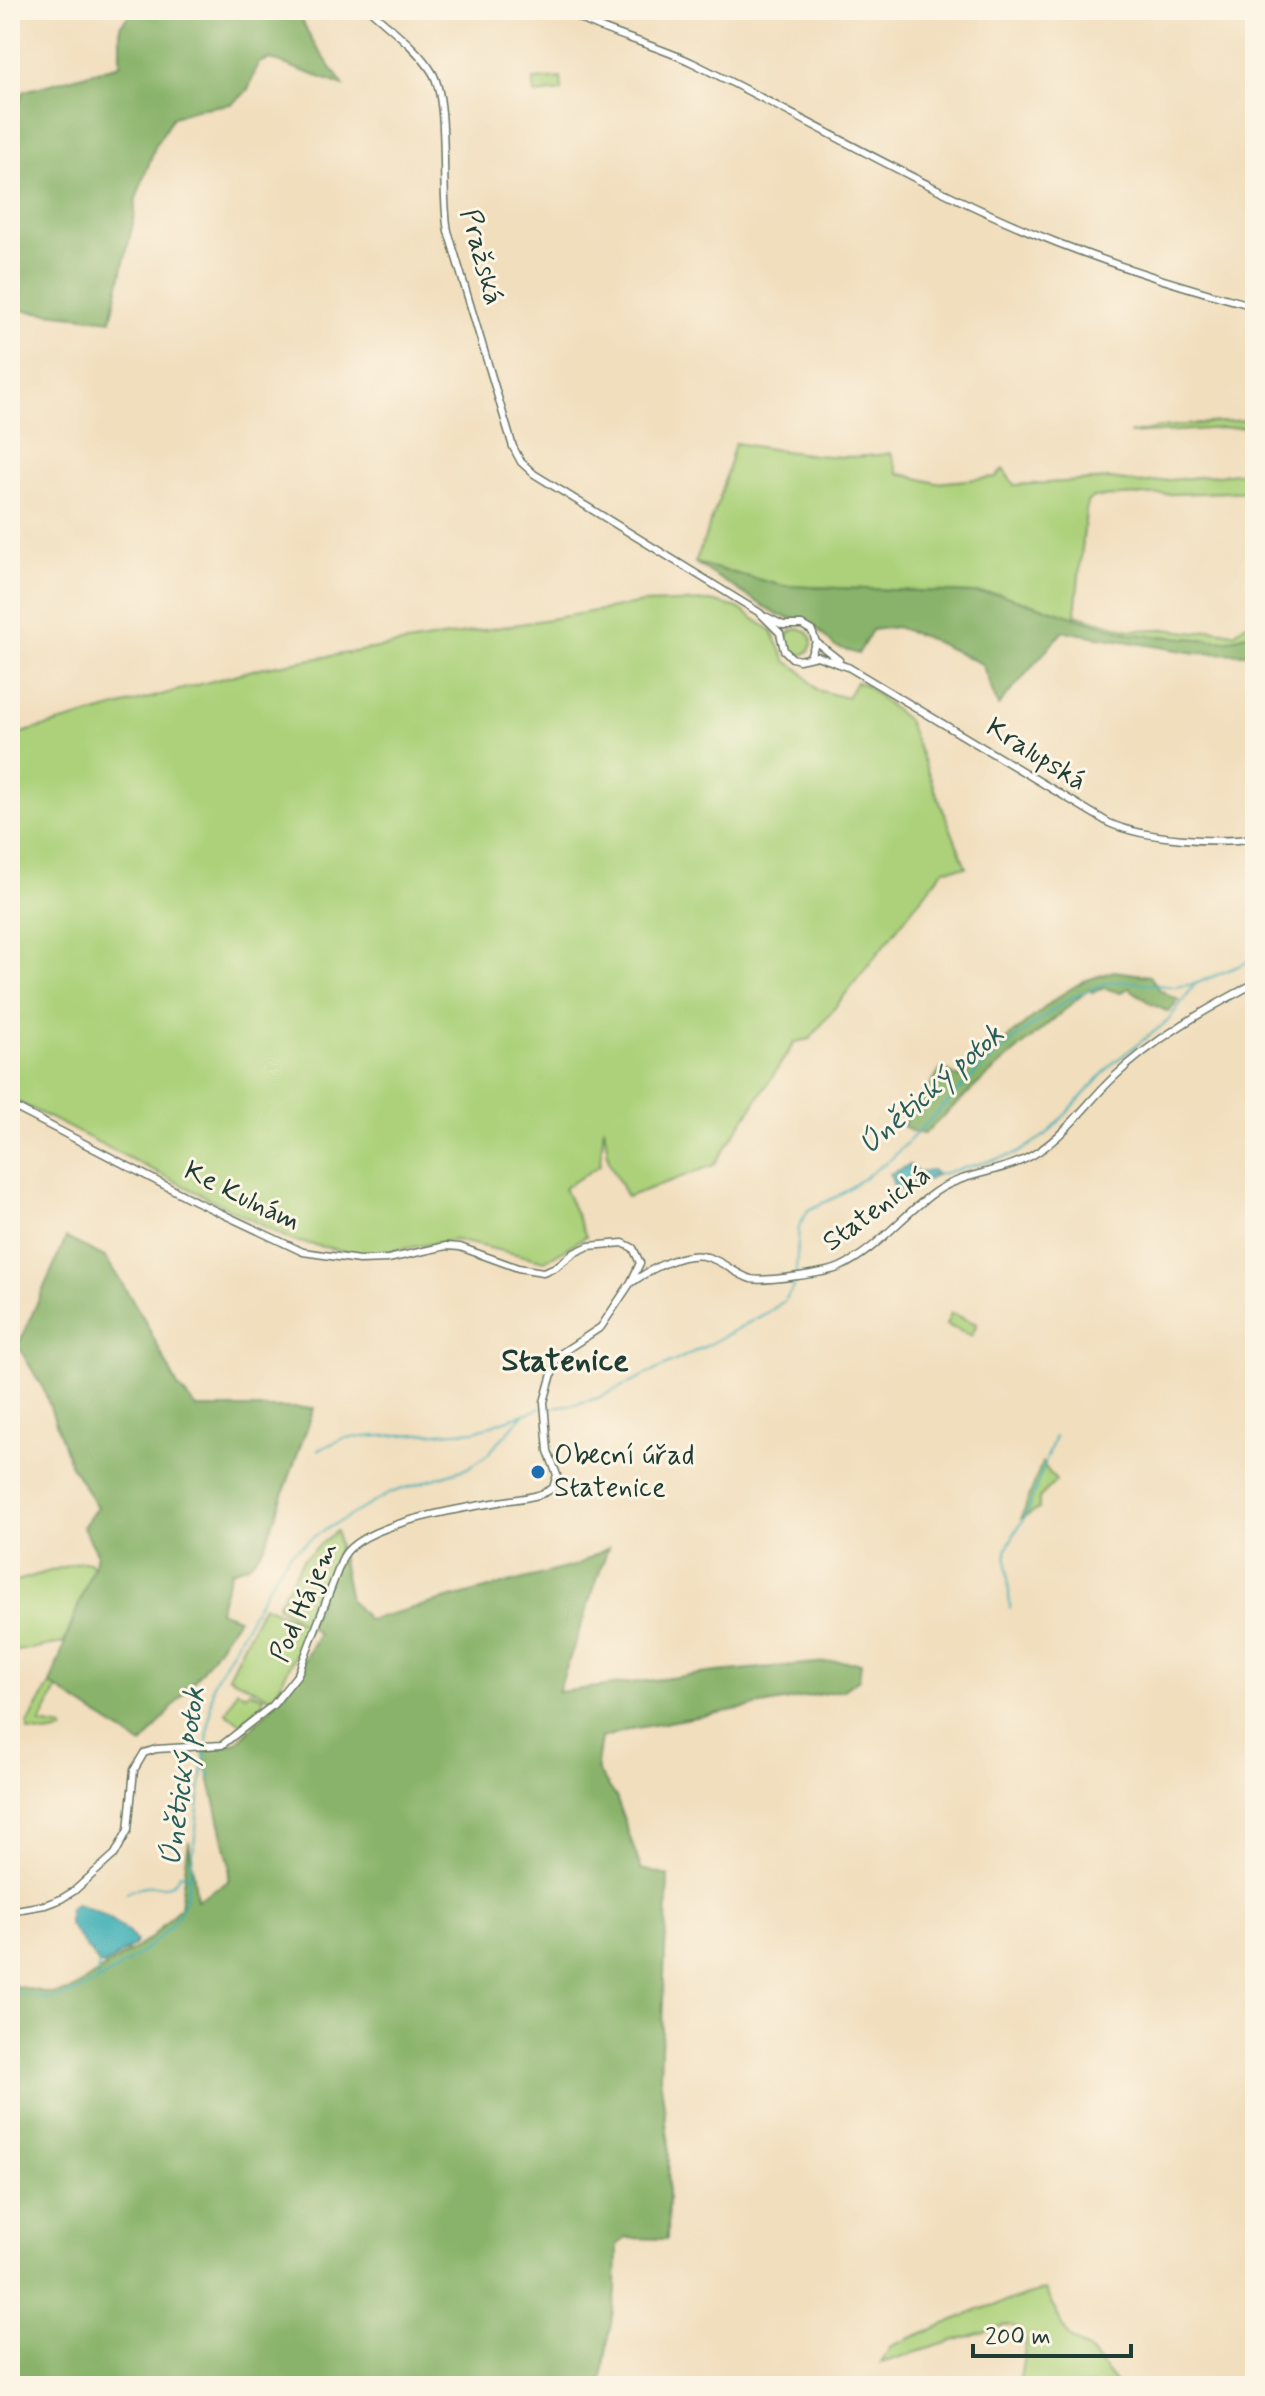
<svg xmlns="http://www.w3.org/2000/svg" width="1265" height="2396" viewBox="0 0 1265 2396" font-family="Mynerve,sans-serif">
	<rect width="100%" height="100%" fill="#fcf5e5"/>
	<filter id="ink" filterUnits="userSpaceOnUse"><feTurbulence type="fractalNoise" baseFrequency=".0125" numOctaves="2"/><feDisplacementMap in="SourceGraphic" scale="16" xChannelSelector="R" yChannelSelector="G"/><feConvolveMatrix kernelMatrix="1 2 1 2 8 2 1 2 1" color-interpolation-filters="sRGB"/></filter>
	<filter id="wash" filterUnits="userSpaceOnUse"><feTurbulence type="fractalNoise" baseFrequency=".006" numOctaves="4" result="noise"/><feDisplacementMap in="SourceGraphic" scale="32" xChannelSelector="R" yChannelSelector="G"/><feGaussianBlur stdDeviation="1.8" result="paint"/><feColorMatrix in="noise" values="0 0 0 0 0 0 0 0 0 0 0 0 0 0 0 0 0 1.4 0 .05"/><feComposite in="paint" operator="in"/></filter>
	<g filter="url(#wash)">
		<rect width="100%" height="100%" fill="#f1debd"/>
		<!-- green -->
		<path fill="#acd17a" stroke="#668757" stroke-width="2" d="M 561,78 L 562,91 L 535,94 L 533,80 Z
			M 1255,419 L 1255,426 L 1129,434 L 1163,427 Z
			M 735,443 C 787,451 838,463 891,453 L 898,473 L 936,483 L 996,477 L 1003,469 L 1014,485 L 1111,479 L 1140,483 L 1255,471 L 1255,491 L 1093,497 L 1087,502 L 1075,614 L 1130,630 L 1165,629 L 1197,633 L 1210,629 L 1234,633 L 1255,618 L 1255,633 L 1225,641 L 1131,634 L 999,594 L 784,586 L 695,563 L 719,500 Z
			M 711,601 L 738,608 L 772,631 L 786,661 L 800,670 L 817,690 L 847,698 L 856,682 L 864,684 L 907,720 L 966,867 L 944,869 L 810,1039 L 795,1042 L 714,1165 L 627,1197 L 609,1162 L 604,1126 L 600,1165 L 564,1188 L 586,1236 L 545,1261 L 455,1240 L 366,1255 L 293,1241 L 10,1098 L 10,736 L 260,668 L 643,603 Z
			M786 642a13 13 0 1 1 26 0a13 13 0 1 1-26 0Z
			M 951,1313 L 977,1324 L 972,1336 L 946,1325 Z
			M 1042,1463 L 1056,1481 L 1039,1498 L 1039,1509 L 1021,1518 Z
			M 336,1531 L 339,1546 L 309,1627 L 273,1699 L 228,1676 L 263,1605 L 302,1623 L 277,1606 L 303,1559 Z
			M 80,1562 L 89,1562 L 93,1567 L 64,1643 L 10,1652 L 10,1583 Z
			M 50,1684 L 57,1689 L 40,1724 L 63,1728 L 63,1731 L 46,1734 L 28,1731 L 28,1724 Z
			M 237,1690 L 246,1695 L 249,1691 L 263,1697 L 263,1703 L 241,1724 L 226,1713 Z
			M 1045,2290 L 1068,2336 L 1091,2353 L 1118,2386 L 1019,2386 C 1020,2366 1038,2325 1005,2325 L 881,2363 L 891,2346 L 981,2309 Z"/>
		<!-- forest -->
		<path fill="#89b36a" stroke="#54784f" stroke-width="2" d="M 133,10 L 297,10 L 311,39 L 344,86 L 270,59 L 258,63 L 249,88 L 241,97 L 231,104 L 197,109 L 173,117 L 156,144 L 136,199 L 134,218 L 111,320 L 10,309 L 10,157 L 18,148 L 15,116 L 24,91 L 120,65 L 120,26 Z
			M 695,563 L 784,586 L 999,594 L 1131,634 L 1225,641 L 1247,635 L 1255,637 L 1255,647 L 1248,654 L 1196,653 L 1063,631 L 998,706 L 982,664 L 925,637 L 896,627 L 872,630 L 858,654 L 834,646 L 813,624 L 778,615 Z
			M 1114,971 L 1150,976 L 1160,990 L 1178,1000 L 1169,1012 L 1151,1004 L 1129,988 L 1120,993 L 1105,988 L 1092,992 L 1089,989 L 978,1084 L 924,1134 L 912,1132 L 902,1125 L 906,1122 L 903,1118 L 919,1102 L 942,1068 L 959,1078 L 1059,996 L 1084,981 Z
			M 66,1238 L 105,1257 L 143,1317 L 178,1387 L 197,1408 L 314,1408 L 265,1545 L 249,1565 L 231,1571 L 219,1611 L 238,1618 L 201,1672 L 142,1745 L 50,1684 L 96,1558 L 97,1553 L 83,1527 L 97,1507 L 71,1466 L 44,1390 L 18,1346 Z
			M 339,1546 L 350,1600 L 368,1620 L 577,1565 L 608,1548 L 558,1692 L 717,1672 L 839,1661 L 861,1663 L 859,1679 L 843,1690 L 631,1729 L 601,1738 L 597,1763 L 598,1771 L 616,1797 L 641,1869 L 668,1876 L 660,2076 L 669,2144 L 667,2239 L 626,2238 L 617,2245 L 616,2292 L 601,2386 L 10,2386 L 10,1985 L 53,1994 L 70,1991 L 151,1938 L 180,1907 L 189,1841 L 197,1900 L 228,1881 L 230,1866 L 203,1751 L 237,1743 L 289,1688 L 318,1634 L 309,1626 Z"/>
		<!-- water -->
		<path fill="#3eafb6" stroke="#2e7675" stroke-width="2" d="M 910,1165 L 918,1172 L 932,1170 L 937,1175 C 925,1181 913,1189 899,1190 L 894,1186 L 890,1174 Z
			M 75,1904 C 95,1908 124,1925 136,1941 L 134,1945 L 104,1966 L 99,1964 L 69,1924 L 69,1909 Z"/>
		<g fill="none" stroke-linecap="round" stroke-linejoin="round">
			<!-- stream -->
			<path stroke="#3eafb6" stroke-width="2" d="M 937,1175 L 1016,1154 L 1047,1134 L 1113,1063 L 1168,1021 L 1195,984
				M 547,1408 L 575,1404 L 598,1398 L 708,1345 L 770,1311 L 784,1301 L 795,1285 L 799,1227 L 808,1210 L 838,1196 L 891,1159 L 976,1073 L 1021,1034 L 1067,1000 L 1109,982 L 1134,982 L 1174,987 L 1195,984 L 1255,959
				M 318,1450 L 344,1438 L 475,1431 L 523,1414
				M 1010,1608 L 1006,1549 L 1027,1512 L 1055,1436
				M 207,1742 L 213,1684 L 268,1586 L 289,1555 L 316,1535 L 390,1493 L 468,1468 L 486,1456 L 524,1414 L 541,1408
				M 204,1766 L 213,1778
				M 126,1893 C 132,1890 139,1887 145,1886 C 160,1884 173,1892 179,1874 L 189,1876
				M 98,1979 L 99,1964
				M 10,1991 C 25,1994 43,2001 58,1998 C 93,1990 170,1940 183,1906 C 190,1887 191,1865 194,1846 C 197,1813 201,1781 206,1749"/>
		</g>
	</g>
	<g filter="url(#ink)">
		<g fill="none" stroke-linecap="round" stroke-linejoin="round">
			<defs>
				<path id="secondary" d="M 370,10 C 391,29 417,48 432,72 C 450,101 440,191 448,231 L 513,447 L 521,462 L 534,474 L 760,613 L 780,633 L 784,650 L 792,658 L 799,660 L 817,656 L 850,668
					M 564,10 C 602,33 652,43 693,63 C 815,123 932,194 1058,243 C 1120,267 1191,290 1255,306
					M 767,617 L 783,625 L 802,625 L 812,631 L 816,642 L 810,656
					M 816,642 L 839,660
					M 848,667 L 1109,823 C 1145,839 1215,844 1255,838
					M 10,1105 L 195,1201 L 303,1252 L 359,1260 L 388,1259 L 446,1246 L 460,1247 L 518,1268 L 543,1272 L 556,1267 L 574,1253 L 589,1246 L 623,1243 L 633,1248 L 640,1263
					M 634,1281 C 651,1269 685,1250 707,1257 C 723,1261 735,1274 751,1279 C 763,1282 828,1273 840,1267 C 877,1250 902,1215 935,1192 C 966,1171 1005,1173 1036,1153 C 1068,1133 1087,1102 1114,1077 C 1155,1038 1205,1010 1255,983
					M 10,1911 L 45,1905 L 61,1899 L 74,1891 L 115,1854 L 128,1830 L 134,1770 L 144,1753 L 156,1749 L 222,1745 L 273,1705 L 298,1674 L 343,1557 C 361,1524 462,1508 499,1502 C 518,1498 537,1499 553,1488 L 557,1475 L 548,1451 L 544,1402 L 556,1360 L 560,1354 L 601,1327 L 631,1282 L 640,1263"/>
			</defs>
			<!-- secondary casing -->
			<use href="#secondary" stroke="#687564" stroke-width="9"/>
			<!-- secondary -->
			<use href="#secondary" stroke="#fff" stroke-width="6"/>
		</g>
	</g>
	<!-- markers -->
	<circle fill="#1f6fb2" stroke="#fcf5e5" stroke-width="3" cx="538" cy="1472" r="8"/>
	<g text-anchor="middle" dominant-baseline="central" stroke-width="6" stroke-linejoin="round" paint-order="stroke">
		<!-- street labels -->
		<g font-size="28" fill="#1f3d34" stroke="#fcf5e5">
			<text transform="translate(481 257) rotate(75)">Pražská</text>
			<text transform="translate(1036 755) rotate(32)">Kralupská</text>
			<text transform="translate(242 1197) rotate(26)">Ke Kulnám</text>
			<text transform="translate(877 1209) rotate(-36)">Statenická</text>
			<text transform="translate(305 1602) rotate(-66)">Pod Hájem</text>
		</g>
		<!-- poi labels -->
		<g font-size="28" fill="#1f3d34" stroke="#fcf5e5" text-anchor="start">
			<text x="554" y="1456">Obecní úřad<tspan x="554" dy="32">Statenice</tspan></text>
		</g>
		<!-- water labels -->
		<g font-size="30" font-style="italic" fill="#285f5b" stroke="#fcf5e5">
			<text transform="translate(931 1090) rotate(-41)">Únětický potok</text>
			<text transform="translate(183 1777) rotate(-82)">Únětický potok</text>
		</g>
		<!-- quarter labels -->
		<g font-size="32" font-weight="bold" fill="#1f3d34" stroke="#fcf5e5">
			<text x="565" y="1361">Statenice</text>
		</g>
	</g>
	<!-- margin -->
	<rect width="1265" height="2396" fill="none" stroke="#fcf5e5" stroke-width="40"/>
	<!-- scale -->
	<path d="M973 2344v12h158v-12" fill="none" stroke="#1f3d34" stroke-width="4"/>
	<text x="985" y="2344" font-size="24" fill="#1f3d34" stroke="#fcf5e5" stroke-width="6" paint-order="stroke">200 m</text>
</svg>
